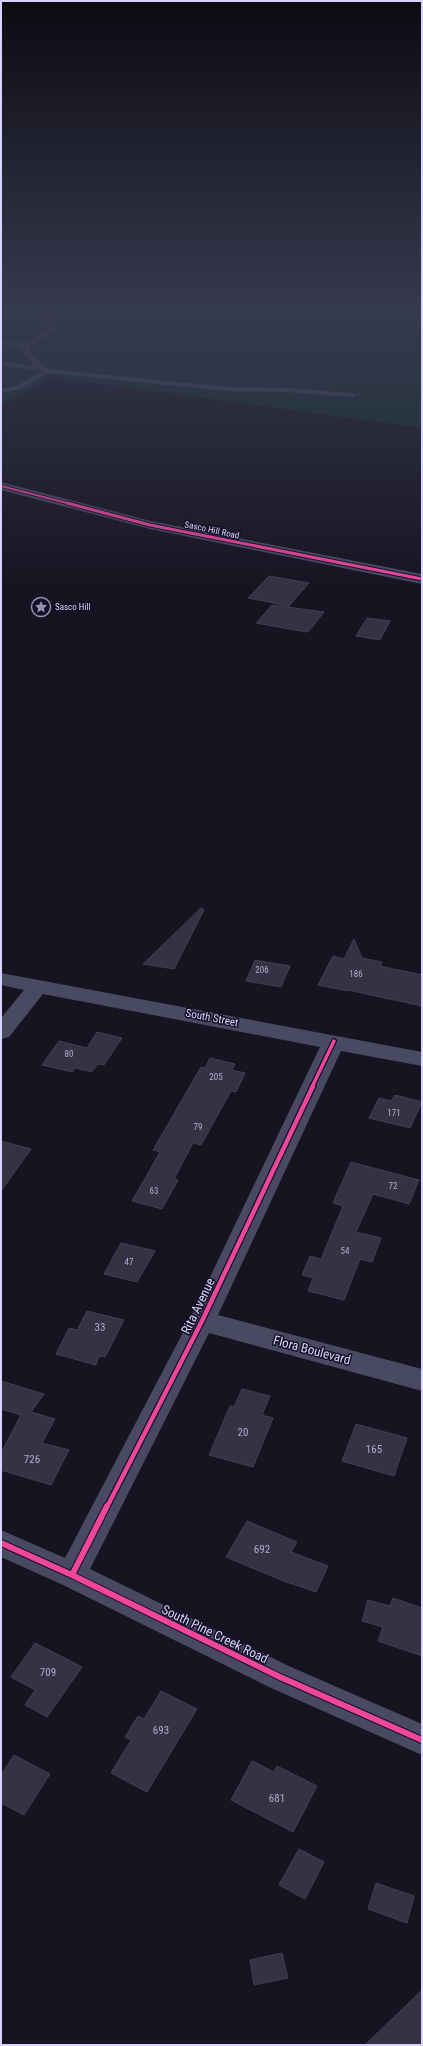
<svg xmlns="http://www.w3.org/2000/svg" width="423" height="2046" viewBox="0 0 423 2046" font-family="'Roboto Condensed',sans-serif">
	<rect width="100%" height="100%" fill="#161421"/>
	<!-- green -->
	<path fill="#132c2d" d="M 1,305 L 422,305 L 422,428 L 51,377 L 1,406 Z"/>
	<!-- building -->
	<path fill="#343243" stroke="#433f54" d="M 269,576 L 309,583 L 289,606 L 248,598 Z
		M 272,605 L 324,612 L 309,631 L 306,632 L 256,623 Z
		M 367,618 L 390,621 L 380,640 L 356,636 Z
		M 201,908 L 204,910 L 174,969 L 143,964 Z
		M 354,939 L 362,958 L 382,962 L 380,966 L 422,975 L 422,1006 L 348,990 L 348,991 L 318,985 L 333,956 L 344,959 Z
		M 255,960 L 290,966 L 281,987 L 246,981 Z
		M 97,1032 L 122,1038 L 104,1065 L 98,1064 L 92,1072 L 75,1068 L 72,1072 L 42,1065 L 59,1041 L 87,1048 Z
		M 210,1058 L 235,1064 L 232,1070 L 245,1073 L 236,1092 L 231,1091 L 201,1145 L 193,1143 L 174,1179 L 178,1180 L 162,1209 L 132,1201 L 160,1152 L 153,1150 L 201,1067 L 205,1068 Z
		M 395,1095 L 422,1102 L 410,1128 L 369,1118 L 379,1098 L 391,1101 Z
		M 1,1141 L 31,1149 L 1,1191 Z
		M 351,1162 L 419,1180 L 409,1204 L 373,1194 L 356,1232 L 381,1238 L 372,1262 L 360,1259 L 344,1300 L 308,1291 L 313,1278 L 302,1275 L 310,1256 L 321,1259 L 343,1206 L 333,1203 Z
		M 121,1243 L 155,1251 L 137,1282 L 104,1274 Z
		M 87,1311 L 124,1320 L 105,1357 L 99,1356 L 96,1365 L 56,1354 L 69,1328 L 77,1330 Z
		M 1,1381 L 44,1394 L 31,1412 L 55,1419 L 42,1443 L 69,1450 L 51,1485 L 1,1470 L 1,1453 L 21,1415 L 1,1409 Z
		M 242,1389 L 270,1396 L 262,1415 L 273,1418 L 253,1467 L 209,1455 L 230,1406 L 234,1407 Z
		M 356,1424 L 407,1438 L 394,1476 L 342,1461 Z
		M 247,1521 L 297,1542 L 291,1552 L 328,1566 L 316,1592 L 281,1580 L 226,1557 Z
		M 393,1598 L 422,1608 L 422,1656 L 378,1641 L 383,1627 L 362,1621 L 368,1600 L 390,1606 Z
		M 35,1643 L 82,1667 L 47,1717 L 25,1705 L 35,1690 L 11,1677 Z
		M 161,1691 L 197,1709 L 147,1792 L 111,1773 L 131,1740 L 125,1737 L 138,1716 L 144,1719 Z
		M 14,1755 L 50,1774 L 24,1815 L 1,1803 L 1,1775 Z
		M 252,1761 L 274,1772 L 277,1766 L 317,1786 L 293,1832 L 231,1800 Z
		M 299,1849 L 324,1862 L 305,1899 L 279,1885 Z
		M 376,1883 L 414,1896 L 407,1923 L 368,1909 Z
		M 282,1953 L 288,1978 L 254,1985 L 250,1960 Z
		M 422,1990 L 422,2045 L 365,2045 Z"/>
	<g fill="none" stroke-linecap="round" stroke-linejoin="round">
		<!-- lane -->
		<path fill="#4a4962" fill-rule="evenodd" d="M 60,305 L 68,305 L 50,318 L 57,326 L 55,331 L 29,346 L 29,350 L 43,365 L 49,369 L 226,387 L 287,388 L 352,393 L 356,395 L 352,397 L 287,392 L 226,391 L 48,373 L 22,389 L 1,393 L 1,389 L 16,386 L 42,371 L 1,365 L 1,361 L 35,366 L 21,350 L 22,347 L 1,344 L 1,340 L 25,343 L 49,328 L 42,320 L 42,317 Z
			M 413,305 L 422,305 L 422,309 L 414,306 Z"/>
		<!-- street -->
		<path fill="#4a4962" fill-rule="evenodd" d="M 1,482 L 151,521 L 422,574 L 422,584 L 150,529 L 1,490 Z
			M 1,973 L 422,1052 L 422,1066 L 341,1051 L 218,1315 L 422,1369 L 422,1391 L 209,1333 L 90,1569 L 291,1667 L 422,1724 L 422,1755 L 269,1687 L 61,1584 L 1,1557 L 1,1530 L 65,1558 L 189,1321 L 320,1047 L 43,994 L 9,1037 L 1,1039 L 1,1018 L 24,990 L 1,985 Z"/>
		<defs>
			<path id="cycleway-far4" d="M 1,486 L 71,504"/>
			<path id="cycleway-far3" d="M 67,503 L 150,525 L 422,579"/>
			<path id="cycleway-far2" d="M 312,1087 L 334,1041"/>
			<path id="cycleway-far1" d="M 107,1507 L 202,1321 L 313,1086"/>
			<path id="cycleway" d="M 1,1543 L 72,1575 L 280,1677 L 422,1740
				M 72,1575 L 107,1506"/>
		</defs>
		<!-- cycleway-far4 casing -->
		<use href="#cycleway-far4" stroke="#130f26" stroke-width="3.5"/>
		<!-- cycleway-far3 casing -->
		<use href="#cycleway-far3" stroke="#130f26" stroke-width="5"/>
		<!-- cycleway-far2 casing -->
		<use href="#cycleway-far2" stroke="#130f26" stroke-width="6"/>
		<!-- cycleway-far1 casing -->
		<use href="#cycleway-far1" stroke="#130f26" stroke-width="7"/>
		<!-- cycleway casing -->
		<use href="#cycleway" stroke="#130f26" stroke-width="8"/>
		<!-- cycleway-far4 -->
		<use href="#cycleway-far4" stroke="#ed469a" stroke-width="2"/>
		<!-- cycleway-far3 -->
		<use href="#cycleway-far3" stroke="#ed469a" stroke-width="3"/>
		<!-- cycleway-far2 -->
		<use href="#cycleway-far2" stroke="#ed469a" stroke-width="3.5"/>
		<!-- cycleway-far1 -->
		<use href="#cycleway-far1" stroke="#ed469a" stroke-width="4.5"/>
		<!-- cycleway -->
		<use href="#cycleway" stroke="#ed469a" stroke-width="6"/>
	</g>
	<!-- sky -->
	<linearGradient id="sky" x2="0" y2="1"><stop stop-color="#0c0b12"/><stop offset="0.52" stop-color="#363a4e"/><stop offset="1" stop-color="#363a4e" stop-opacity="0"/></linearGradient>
	<rect width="423" height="591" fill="url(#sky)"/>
	<!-- icons -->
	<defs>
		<symbol id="sight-ring" viewBox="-11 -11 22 22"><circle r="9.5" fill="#130f26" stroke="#9591b1" stroke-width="1.5"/><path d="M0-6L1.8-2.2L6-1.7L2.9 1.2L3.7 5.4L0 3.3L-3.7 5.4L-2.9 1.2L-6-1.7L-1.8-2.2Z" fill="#9591b1"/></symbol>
	</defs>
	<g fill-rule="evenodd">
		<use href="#sight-ring" x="30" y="596" width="22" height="22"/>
	</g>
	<g text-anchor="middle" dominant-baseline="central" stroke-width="3" stroke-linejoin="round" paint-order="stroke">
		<!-- far-street labels -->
		<g font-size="9" fill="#d9d4ff" stroke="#130f26">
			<text transform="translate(212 530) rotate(12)">Sasco Hill Road</text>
		</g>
		<!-- far-poi labels -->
		<g font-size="9" fill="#d9d4ff" stroke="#130f26" text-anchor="start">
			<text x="55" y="607">Sasco Hill</text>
		</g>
		<!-- number labels -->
		<g font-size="9" fill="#b0acd0">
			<text x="262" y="970">206</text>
			<text x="356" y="974">186</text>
			<text x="69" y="1054">80</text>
			<text x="216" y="1077">205</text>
			<text x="394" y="1113">171</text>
			<text x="198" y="1127">79</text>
			<text x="393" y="1186">72</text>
			<text x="154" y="1191">63</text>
			<text x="345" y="1251">54</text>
			<text x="129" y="1262">47</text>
		</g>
		<!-- street labels -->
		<g font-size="11" fill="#d9d4ff" stroke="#130f26">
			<text transform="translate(212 1018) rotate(11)">South Street</text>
		</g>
		<!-- near-number labels -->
		<g font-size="11" fill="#b0acd0">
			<text x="100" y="1327">33</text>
			<text x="243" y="1432">20</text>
			<text x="374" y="1449">165</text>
			<text x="32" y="1459">726</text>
			<text x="262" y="1549">692</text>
			<text x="48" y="1672">709</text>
			<text x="161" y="1730">693</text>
			<text x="277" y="1798">681</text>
		</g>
		<!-- near-street labels -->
		<g font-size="13" fill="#d9d4ff" stroke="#130f26">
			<text transform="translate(198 1306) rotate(-64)">Rita Avenue</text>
			<text transform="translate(312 1350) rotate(15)">Flora Boulevard</text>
			<text transform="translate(215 1634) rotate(26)">South Pine Creek Road</text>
		</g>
	</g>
	<!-- border -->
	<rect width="423" height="2046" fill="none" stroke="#d9d4ff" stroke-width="4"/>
</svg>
